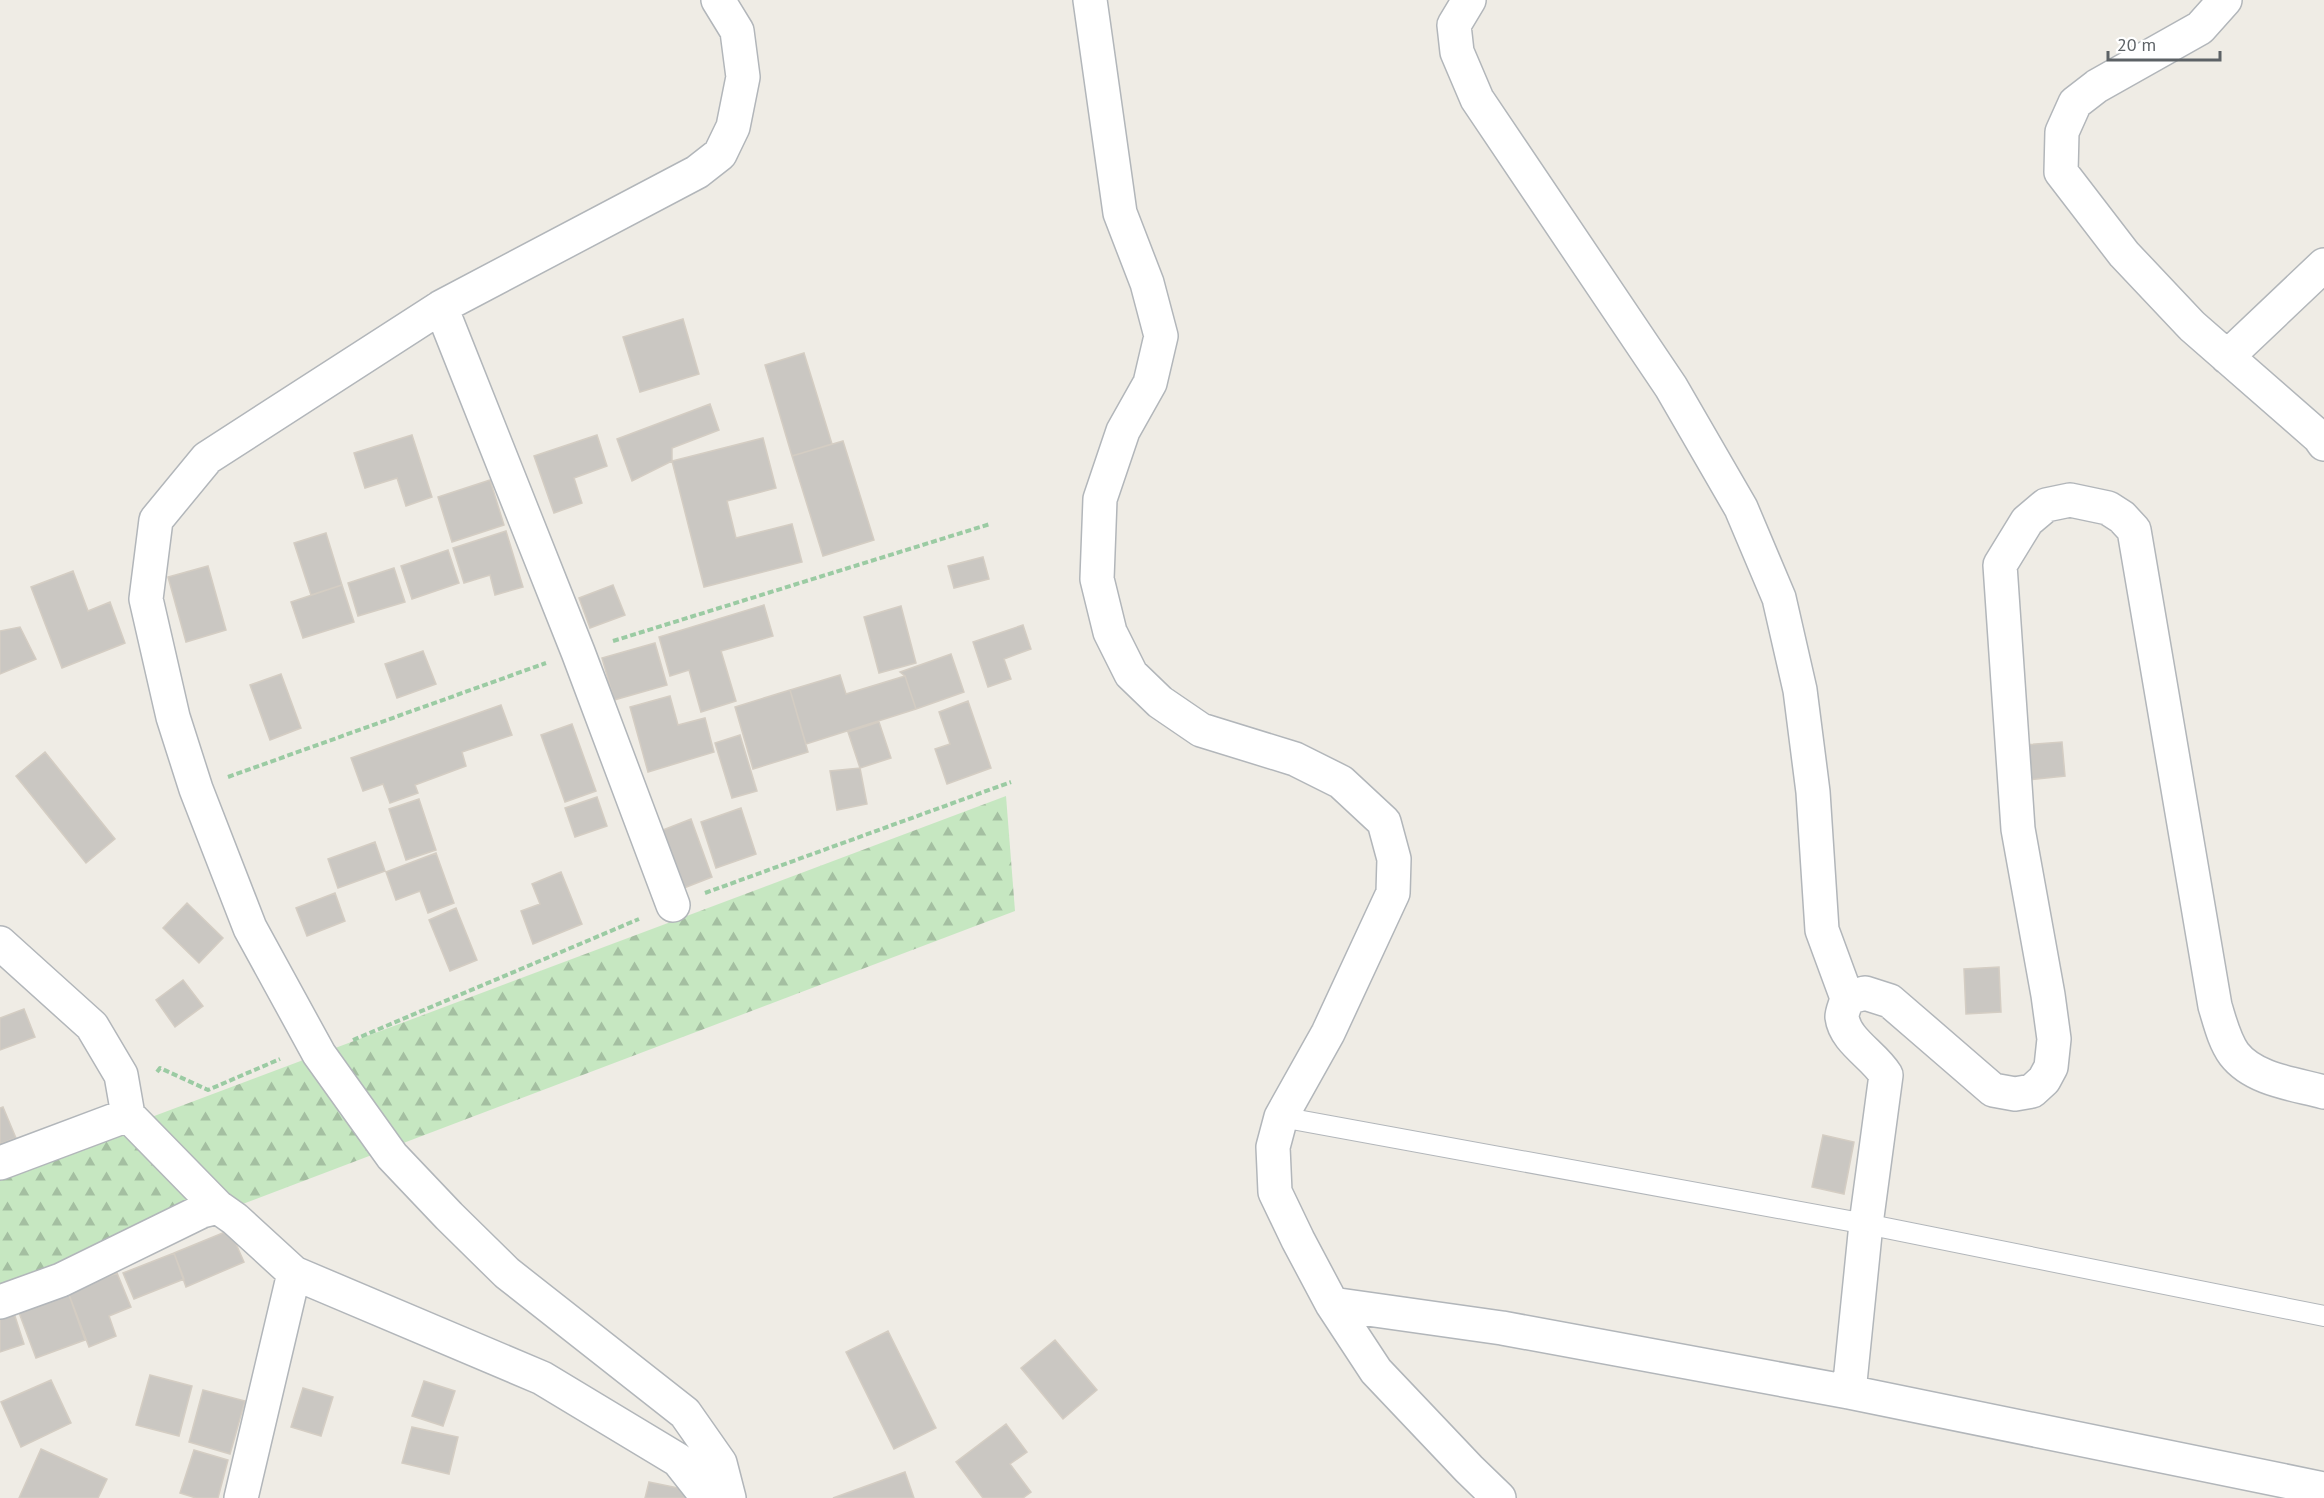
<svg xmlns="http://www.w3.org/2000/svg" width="2324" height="1498" viewBox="0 0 2324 1498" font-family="'PT Sans',sans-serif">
	<defs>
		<pattern id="forest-firs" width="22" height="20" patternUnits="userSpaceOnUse" patternTransform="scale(1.5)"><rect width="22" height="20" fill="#c6e7c1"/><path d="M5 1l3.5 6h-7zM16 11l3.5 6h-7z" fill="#a4bfa1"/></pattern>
	</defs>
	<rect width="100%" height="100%" fill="#efece5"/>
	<!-- forest -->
	<path fill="url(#forest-firs)" d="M 1006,796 L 1015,911 L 232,1208 L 0,1290 L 0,1174 Z"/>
	<!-- building -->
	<path fill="#cac7c2" stroke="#d4cdc3" stroke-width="1.5" d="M 683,319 L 699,374 L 640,392 L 623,337 Z
		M 804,353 L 832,444 L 792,456 L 765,365 Z
		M 710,404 L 719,430 L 672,448 L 672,461 L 632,481 L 617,439 Z
		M 412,435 L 432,497 L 406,506 L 397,478 L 365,488 L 354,453 Z
		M 597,435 L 607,466 L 574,478 L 582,503 L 554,513 L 534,456 Z
		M 763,438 L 776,488 L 727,501 L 736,538 L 792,524 L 802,562 L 704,587 L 672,461 Z
		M 843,441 L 874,540 L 823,556 L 792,456 Z
		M 490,480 L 504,525 L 452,542 L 438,497 Z
		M 506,531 L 523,587 L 495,595 L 490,575 L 464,583 L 453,548 Z
		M 326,533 L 342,585 L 311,595 L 294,543 Z
		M 448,550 L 459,583 L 412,599 L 401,566 Z
		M 983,557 L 989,579 L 954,588 L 948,566 Z
		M 208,566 L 226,630 L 186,642 L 168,577 Z
		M 394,568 L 405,602 L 358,616 L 348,583 Z
		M 73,571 L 88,611 L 110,602 L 125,643 L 62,668 L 31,587 Z
		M 342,585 L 354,622 L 303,638 L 291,602 Z
		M 613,585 L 625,615 L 590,628 L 579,598 Z
		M 764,605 L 773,636 L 721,651 L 736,701 L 701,712 L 689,670 L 670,676 L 659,637 Z
		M 901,606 L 916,663 L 879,673 L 864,617 Z
		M 1023,625 L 1031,649 L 1004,659 L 1011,679 L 988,687 L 973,642 Z
		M 20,627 L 36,659 L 0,674 L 0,631 Z
		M 655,643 L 667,685 L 614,700 L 602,658 Z
		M 423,651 L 436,684 L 397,698 L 385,664 Z
		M 951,654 L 964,692 L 916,709 L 905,676 L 900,672 Z
		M 281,674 L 301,728 L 270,740 L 250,685 Z
		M 840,675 L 846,694 L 905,676 L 916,709 L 806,744 L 790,690 Z
		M 790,690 L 808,752 L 753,769 L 735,707 Z
		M 670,696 L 678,725 L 705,718 L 714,752 L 648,772 L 630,707 Z
		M 968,701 L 991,768 L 947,784 L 935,749 L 950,744 L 939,712 Z
		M 501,705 L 512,735 L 462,752 L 466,766 L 415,785 L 418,793 L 390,803 L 383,784 L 363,791 L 351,758 Z
		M 879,722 L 891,758 L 860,768 L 848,732 Z
		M 572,724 L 596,791 L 565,802 L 541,735 Z
		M 740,735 L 757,791 L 732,798 L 715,743 Z
		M 2062,742 L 2065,776 L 2028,780 L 2024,745 Z
		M 45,752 L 115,839 L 86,863 L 16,776 Z
		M 860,768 L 867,804 L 837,810 L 830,771 Z
		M 597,797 L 607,826 L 575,837 L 565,808 Z
		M 419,799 L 436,850 L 406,860 L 389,809 Z
		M 741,808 L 756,854 L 716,868 L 701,822 Z
		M 691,819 L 712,877 L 684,888 L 663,830 Z
		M 375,842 L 385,871 L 338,888 L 328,859 Z
		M 436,853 L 454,903 L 428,913 L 420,891 L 396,900 L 386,872 Z
		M 561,872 L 582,924 L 533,944 L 521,911 L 540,904 L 532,884 Z
		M 335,893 L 345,921 L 307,936 L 296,908 Z
		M 187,903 L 223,938 L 199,963 L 163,928 Z
		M 456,908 L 477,960 L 450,971 L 429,920 Z
		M 1999,967 L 2001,1012 L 1966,1014 L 1964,969 Z
		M 183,980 L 203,1006 L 175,1027 L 156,1000 Z
		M 24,1009 L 35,1037 L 0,1050 L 0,1018 Z
		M 3,1107 L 16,1138 L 0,1144 L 0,1108 Z
		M 1823,1135 L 1854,1142 L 1844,1194 L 1812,1187 Z
		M 230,1230 L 244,1262 L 186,1287 L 174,1253 Z
		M 174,1253 L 184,1279 L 134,1299 L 123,1273 Z
		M 117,1273 L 131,1307 L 109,1316 L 116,1336 L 89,1347 L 68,1292 Z
		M 68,1292 L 85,1340 L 36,1358 L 18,1310 Z
		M 13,1310 L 24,1344 L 0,1352 L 0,1314 Z
		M 888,1331 L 936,1428 L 894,1449 L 846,1352 Z
		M 1055,1340 L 1097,1390 L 1063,1419 L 1021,1368 Z
		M 150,1375 L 192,1386 L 179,1436 L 136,1425 Z
		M 51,1380 L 71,1423 L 21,1447 L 1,1402 Z
		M 424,1381 L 455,1391 L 443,1426 L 412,1416 Z
		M 303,1388 L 333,1397 L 321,1436 L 291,1427 Z
		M 203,1390 L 245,1401 L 230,1454 L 189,1442 Z
		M 1006,1424 L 1027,1452 L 1010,1464 L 1031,1492 L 1023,1498 L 983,1498 L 956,1462 Z
		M 412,1427 L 458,1437 L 449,1474 L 402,1463 Z
		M 41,1449 L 107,1479 L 98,1498 L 19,1498 Z
		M 194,1450 L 228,1460 L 218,1498 L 196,1498 L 180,1493 Z
		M 905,1472 L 914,1498 L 833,1498 Z
		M 649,1482 L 698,1492 L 697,1498 L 645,1498 Z"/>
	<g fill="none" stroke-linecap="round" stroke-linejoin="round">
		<defs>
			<path id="lane" d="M 1281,1117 L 1866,1224 L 2324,1316"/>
			<path id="street" d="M 718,0 L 737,31 L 743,77 L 733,127 L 720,154 L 697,172 L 441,307 L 207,458 L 156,520 L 146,599 L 173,717 L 196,789 L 250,928 L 319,1054 L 392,1156 L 449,1216 L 507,1273 L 685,1413 L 720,1463 L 729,1498
				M 1090,0 L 1120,213 L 1147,283 L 1161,336 L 1150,383 L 1123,431 L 1100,499 L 1097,579 L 1110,632 L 1131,674 L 1160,702 L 1201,730 L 1295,759 L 1341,782 L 1384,822 L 1394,859 L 1393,893 L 1328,1033 L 1281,1117 L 1273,1147 L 1275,1192 L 1298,1240 L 1332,1304 L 1376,1371 L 1469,1469 L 1499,1498
				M 1469,0 L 1454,25 L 1457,52 L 1477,99 L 1671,387 L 1741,508 L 1779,598 L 1800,690 L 1813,792 L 1822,930 L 1847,998
				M 2225,0 L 2200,28 L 2097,86 L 2075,103 L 2062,132 L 2061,172 L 2124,254 L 2192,326 L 2319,437 L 2324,444
				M 441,307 L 578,652 L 673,905
				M 2227,357 L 2324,265
				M 0,943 L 92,1026 L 121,1075 L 128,1115 L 218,1207
				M 0,1163 L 128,1115
				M 0,1302 L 61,1280 L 202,1211 L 218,1207 L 235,1219 L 294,1273 L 542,1378 L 678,1460 L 708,1498
				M 1332,1304 L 1502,1328 L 1849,1392 L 2324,1489
				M 1849,1392 L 1866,1224 L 1886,1075 C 1874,1055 1845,1041 1842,1017 C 1842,1011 1846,1004 1847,998 L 1865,993 L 1890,1001 L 1993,1090 L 2015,1094 L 2032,1091 L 2044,1080 L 2051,1067 L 2054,1039 L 2048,995 L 2018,829 L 2000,565 L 2027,521 L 2046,505 L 2070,500 L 2108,508 L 2122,517 L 2134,530 L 2215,1006 C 2220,1022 2224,1040 2234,1054 C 2254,1080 2295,1084 2324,1092
				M 241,1498 L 294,1273"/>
		</defs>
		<!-- lane casing -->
		<use href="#lane" stroke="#b2b6ba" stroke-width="22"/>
		<!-- street casing -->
		<use href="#street" stroke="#b2b6ba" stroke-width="36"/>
		<!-- path -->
		<path stroke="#9bcba3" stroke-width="4" stroke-dasharray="6 3" stroke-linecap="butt" d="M 613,641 L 990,524
			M 228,777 L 546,663
			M 705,893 L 1011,782
			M 353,1040 L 639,919
			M 157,1072 L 160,1068 L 208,1090 L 280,1059"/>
		<!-- lane -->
		<use href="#lane" stroke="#fff" stroke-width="20"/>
		<!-- street -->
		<use href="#street" stroke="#fff" stroke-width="33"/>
	</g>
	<!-- scale -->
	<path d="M2108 51v9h112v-9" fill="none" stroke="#5d6266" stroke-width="3"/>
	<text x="2117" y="51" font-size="18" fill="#5d6266" stroke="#ffffff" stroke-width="4.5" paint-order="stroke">20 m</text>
</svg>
